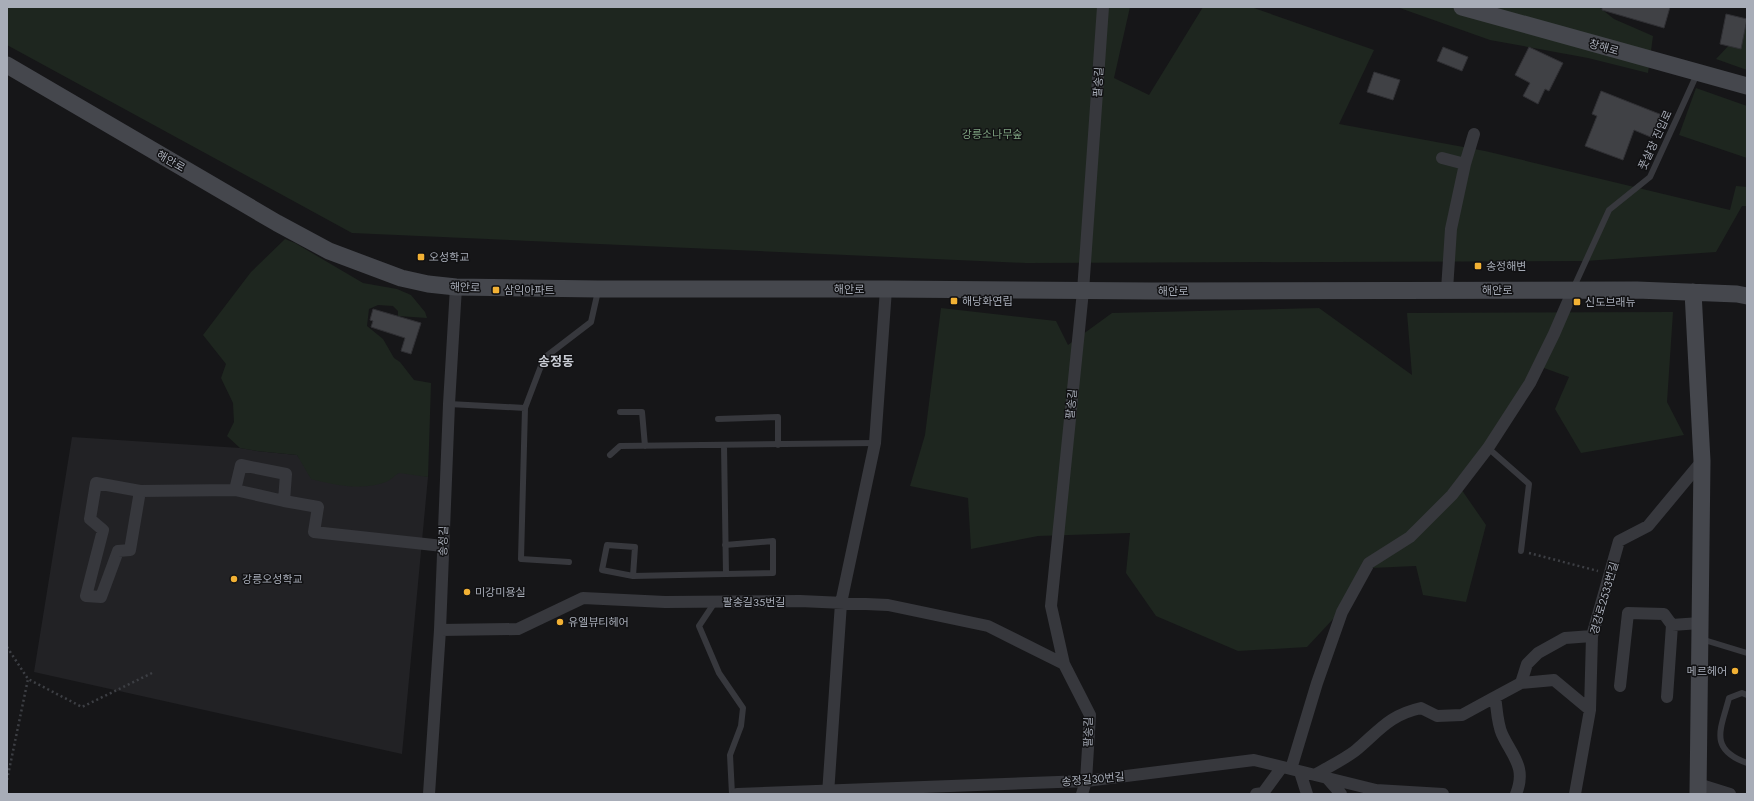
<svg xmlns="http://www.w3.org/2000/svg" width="1754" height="801" viewBox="0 0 1754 801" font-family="Jost,'Noto Sans KR',sans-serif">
	<rect width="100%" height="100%" fill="#161618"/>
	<!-- built -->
	<path fill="#222225" d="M 72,437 L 240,448 L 257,451 L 297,455 L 303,463 L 402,470 L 428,477 L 402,754 L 34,672 Z"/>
	<!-- green -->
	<path fill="#1e261f" d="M 7,7 L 1130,7 L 1114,78 L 1149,95 L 1203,7 L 1251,7 L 1374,50 L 1339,124 L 1485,151 L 1730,210 L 1736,186 L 1747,187 L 1747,206 L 1742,206 L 1716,252 L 1585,261 L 1026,263 L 352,233 L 7,45 Z
		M 1397,7 L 1599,7 L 1614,19 L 1653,36 L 1648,73 L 1588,58 L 1490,40 Z
		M 1747,26 L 1747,70 L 1716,59 Z
		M 1696,88 L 1747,106 L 1747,158 L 1679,135 Z
		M 285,239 L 295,243 L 363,283 L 397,289 L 411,295 L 425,312 L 427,318 L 398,316 L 398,311 L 393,306 L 378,305 L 369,309 L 367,326 L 383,339 L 394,358 L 400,362 L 414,380 L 431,383 L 428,477 L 399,473 C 395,475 391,480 386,482 C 363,491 334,485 311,479 L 297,455 L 257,451 L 240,448 L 227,436 L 234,422 L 233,403 L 221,378 L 226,364 L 203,335 L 251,272 Z
		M 941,308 L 1056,321 L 1068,345 L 1112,313 L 1319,308 L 1412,375 L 1407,313 L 1673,312 L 1667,402 L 1684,435 L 1581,453 L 1555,409 L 1569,377 L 1544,368 L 1459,486 L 1486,525 L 1466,602 L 1423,595 L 1416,566 L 1371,568 L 1348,603 L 1307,647 L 1238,651 L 1156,616 L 1126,573 L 1130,533 L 1038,536 L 971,549 L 968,498 L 910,486 L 925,435 Z"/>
	<!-- building -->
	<path fill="#404145" stroke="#303034" d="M 1602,7 L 1670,7 L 1664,28 L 1602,10 Z
		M 1726,14 L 1747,19 L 1741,49 L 1720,44 Z
		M 1443,47 L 1468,57 L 1462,71 L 1437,61 Z
		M 1529,47 L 1563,63 L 1549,91 L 1545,89 L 1538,104 L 1523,96 L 1530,83 L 1515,75 Z
		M 1374,72 L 1400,80 L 1393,100 L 1367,92 Z
		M 1601,91 L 1662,115 L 1653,138 L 1634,130 L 1623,160 L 1585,146 L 1597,116 L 1592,114 Z
		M 373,309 L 421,323 L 411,354 L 401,351 L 405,338 L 371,327 L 373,321 L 370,320 Z"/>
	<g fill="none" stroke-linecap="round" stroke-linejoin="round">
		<!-- path -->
		<path stroke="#3d3f44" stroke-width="2.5" stroke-dasharray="2 3" stroke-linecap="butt" d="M 1529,553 L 1598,571
			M 7,647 L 28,679 L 82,707 L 152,673
			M 7,780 L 28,679"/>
		<!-- lane -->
		<path stroke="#37383d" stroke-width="6" d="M 1573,289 L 1609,210 L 1650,177 L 1697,74
			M 449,404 L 525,408 L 521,559 L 569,562
			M 525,408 L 544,358 L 591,322 L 598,291
			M 620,412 L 642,412 L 645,446
			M 718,419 L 778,417 L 778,445
			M 1488,448 L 1529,484 L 1521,551
			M 610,455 L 620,446 L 875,443
			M 725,545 L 773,541 L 773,573 L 726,574
			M 633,576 L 602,570 L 607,545 L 635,547 L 633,576 L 726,574 L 724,445
			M 715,602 L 699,626 L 719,673 L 743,708 L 741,726 L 730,755 L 732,794
			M 1701,639 L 1747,653
			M 1747,695 L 1742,693 L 1729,698 C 1721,729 1708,749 1747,763"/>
		<!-- street -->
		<path stroke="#37383d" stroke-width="12" d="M 1442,158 L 1465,164 L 1451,229 L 1447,290
			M 1465,164 L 1474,134
			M 140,491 L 96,483 L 90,519 L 103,530 L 86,596 L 101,597 L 118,551 L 130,550 L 140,491 L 235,490
			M 284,501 L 235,490 L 241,465 L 286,474 L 284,501 L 318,507 L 314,532 L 443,546
			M 440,630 L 518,629 L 583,598 L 665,602 L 800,601 L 888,605 L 988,626 L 1064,664
			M 1521,683 L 1527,664 L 1538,653 L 1565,638 L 1592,636
			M 1620,686 L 1628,613 L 1664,614 L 1672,625
			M 1495,697 L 1521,683 L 1554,680 L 1590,710
			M 1667,697 L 1672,625 L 1700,623
			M 1291,769 L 1317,683 L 1342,612 L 1369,563 L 1410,537 L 1452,495 L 1488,448 L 1530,383 L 1554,334 L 1573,290
			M 1300,772 L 1307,794
			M 1315,775 C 1328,767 1343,760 1355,751 C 1379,731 1389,715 1421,708 L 1437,716 L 1462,715 L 1495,697 C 1497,708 1497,723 1502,734 C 1512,756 1527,767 1516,794
			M 1328,779 L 1341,794
			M 1698,784 L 1730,794
			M 429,794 L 440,630 L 449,404 L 456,287
			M 737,794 L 1086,781 L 1254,760 L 1376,790 L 1443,794
			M 828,794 L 841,603 L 875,443 L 886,289
			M 1082,794 L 1086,781 L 1090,715 L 1064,664 L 1051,606 L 1083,291 L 1103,7
			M 1256,794 L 1263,793 L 1282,767
			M 1575,794 L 1590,710 L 1592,636 L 1619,541 L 1648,526 L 1702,461"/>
		<!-- secondary -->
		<path stroke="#45474d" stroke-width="17" d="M 1462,7 L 1747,86
			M 7,65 L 277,223 L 329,251 L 401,278 L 428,284 L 456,287 L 598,289 L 886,289 L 1152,291 L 1637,290 L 1737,294 L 1747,296
			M 1693,292 L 1702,461 L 1698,794"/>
	</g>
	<!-- markers -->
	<g fill="#f2b134" stroke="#111113" stroke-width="1.5">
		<rect x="417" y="253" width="8" height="8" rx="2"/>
		<rect x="1474" y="262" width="8" height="8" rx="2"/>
		<rect x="492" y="286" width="8" height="8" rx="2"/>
		<rect x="950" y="297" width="8" height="8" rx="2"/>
		<rect x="1573" y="298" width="8" height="8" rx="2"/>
		<circle cx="234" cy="579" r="4"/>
		<circle cx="467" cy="592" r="4"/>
		<circle cx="560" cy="622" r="4"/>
		<circle cx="1735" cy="671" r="4"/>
	</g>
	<g text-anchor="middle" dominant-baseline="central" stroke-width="3" stroke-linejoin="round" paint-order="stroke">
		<!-- street labels -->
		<g font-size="11" fill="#a8adb8" stroke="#111113">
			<text transform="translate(1604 47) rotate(16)">창해로</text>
			<text transform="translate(1098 82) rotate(-86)">팔송길</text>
			<text transform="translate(1655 140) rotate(-65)">풋살장 진입로</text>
			<text transform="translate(171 161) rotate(30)">해안로</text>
			<text transform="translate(465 287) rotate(2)">해안로</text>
			<text x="849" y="289">해안로</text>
			<text x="1497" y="290">해안로</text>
			<text x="1173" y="291">해안로</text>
			<text transform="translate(1071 404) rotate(-84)">팔송길</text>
			<text transform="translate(443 541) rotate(-88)">송정길</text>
			<text transform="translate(1604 598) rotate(-74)">경강로2533번길</text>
			<text x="754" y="602">팔송길35번길</text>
			<text transform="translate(1088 732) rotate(-89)">팔송길</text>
			<text transform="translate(1093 779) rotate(-5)">송정길30번길</text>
		</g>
		<!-- park labels -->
		<g font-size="11" fill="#7fa381" stroke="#111113">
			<text x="992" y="134">강릉소나무숲</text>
		</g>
		<!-- poi labels -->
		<g font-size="11" fill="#a8adb8" stroke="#111113" text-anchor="start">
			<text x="429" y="257">오성학교</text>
			<text x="1486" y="266">송정해변</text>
			<text x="504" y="290">삼익아파트</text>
			<text x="962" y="301">해당화연립</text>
			<text x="1585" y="302">신도브래뉴</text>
			<text x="242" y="579">강릉오성학교</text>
			<text x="475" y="592">미강미용실</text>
			<text x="568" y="622">유엘뷰티헤어</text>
			<text x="1727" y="671" text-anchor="end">메르헤어</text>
		</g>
		<!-- quarter labels -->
		<g font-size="13" font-weight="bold" fill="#c9ccd4" stroke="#111113">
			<text x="556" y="361">송정동</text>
		</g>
	</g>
	<!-- border -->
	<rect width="1754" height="801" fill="none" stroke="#a8adb8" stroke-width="16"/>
</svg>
